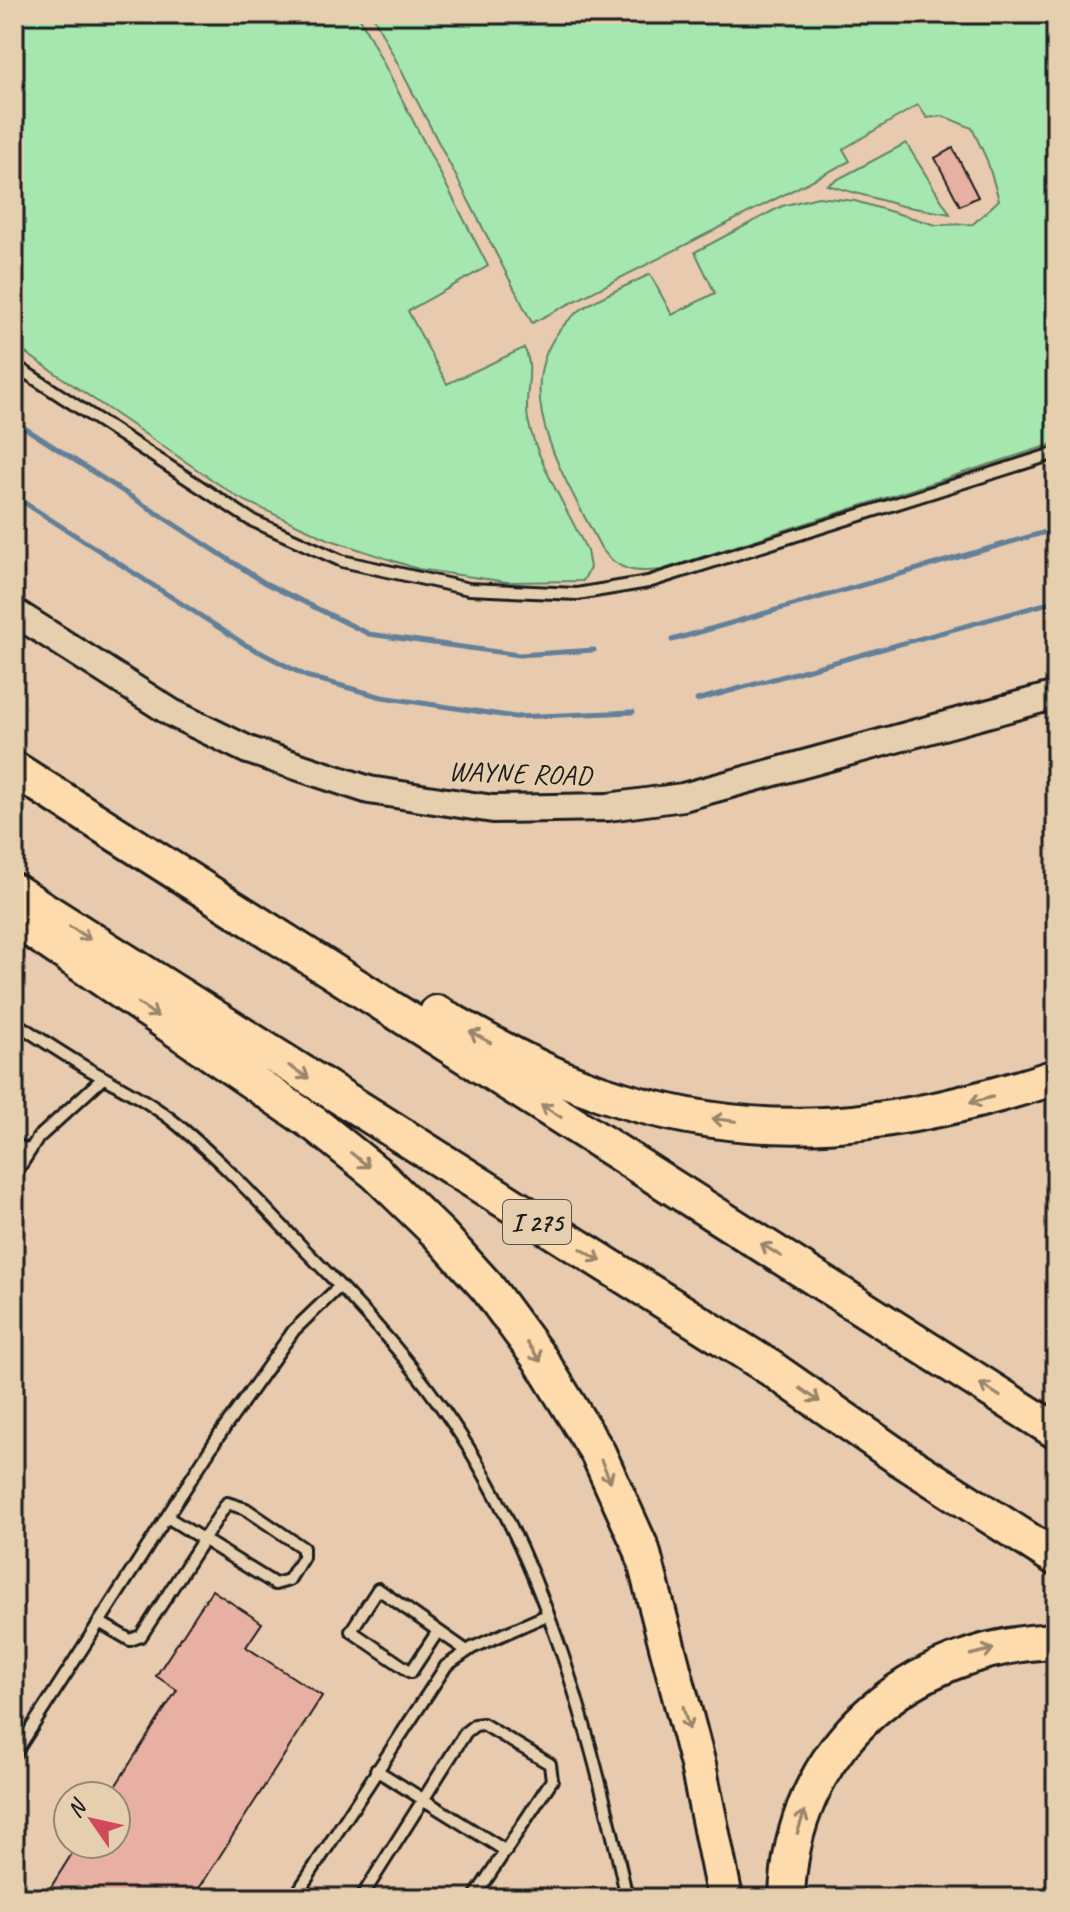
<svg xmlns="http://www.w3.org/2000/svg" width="1070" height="1912" viewBox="0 0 1070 1912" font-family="Caveat,sans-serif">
	<rect width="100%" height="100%" fill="#e8caae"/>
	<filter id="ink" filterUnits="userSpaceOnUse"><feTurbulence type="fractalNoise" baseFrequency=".0125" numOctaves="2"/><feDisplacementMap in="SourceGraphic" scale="16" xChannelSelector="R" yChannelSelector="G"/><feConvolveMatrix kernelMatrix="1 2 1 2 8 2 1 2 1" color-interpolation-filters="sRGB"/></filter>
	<g filter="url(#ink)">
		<!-- green -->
		<path fill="#a6e7b0" stroke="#618266" stroke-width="2" d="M 14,14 L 358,14 L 488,266 L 408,311 L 447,384 L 524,348 C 536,369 523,395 528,420 C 537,462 569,512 587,551 L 590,568 L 583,581 L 507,582 L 418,569 L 328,539 L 239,498 L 14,345 Z
			M 372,14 L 1056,14 L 1056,443 L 661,570 C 634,573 618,571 601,548 C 566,478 498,382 574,315 C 594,298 626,287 650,274 L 672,315 L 715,293 L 695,252 L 782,206 L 818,197 L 855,201 L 936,225 L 973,224 L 999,200 L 987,160 L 972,128 L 943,116 L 927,118 L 918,105 L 843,149 L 850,161 L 532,323 Z
			M 906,143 L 950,214 L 902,206 L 827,185 Z"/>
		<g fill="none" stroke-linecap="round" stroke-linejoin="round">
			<!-- stream -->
			<path stroke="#628099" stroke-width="5" d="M 14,421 L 265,583 L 369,634 L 519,655 L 594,650
				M 14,496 L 246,645 L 306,676 L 382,697 L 515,717 L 633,712
				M 672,640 L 1056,529
				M 697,700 L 1056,601"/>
		</g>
		<!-- building -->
		<path fill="#e8b0a2" stroke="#1c1c1c" stroke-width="2" d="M 953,148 L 978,197 L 960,206 L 935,158 Z
			M 212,1590 L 262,1623 L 246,1647 L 322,1696 L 193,1898 L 44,1898 L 78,1844 L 116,1844 L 116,1796 L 109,1796 L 177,1690 L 156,1676 Z"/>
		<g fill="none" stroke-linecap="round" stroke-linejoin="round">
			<defs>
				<path id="lane" d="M 14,365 L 251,520 L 342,561 L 469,589 L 577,594 L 648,582 L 1056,453
					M 14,1022 C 43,1040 71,1060 101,1076 C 128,1091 154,1105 178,1125 C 223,1162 263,1206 303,1248 C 353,1299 401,1349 442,1408 C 542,1547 591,1733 627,1898
					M 14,1144 L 30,1151
					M 14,1176 L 38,1138 L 103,1078
					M 99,1622 L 130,1640 L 141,1636 L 227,1503 L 246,1509 L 303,1548 L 303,1557 L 289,1580 L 275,1584 L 167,1517
					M 438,1631 L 411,1672 L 351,1631 L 378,1589 L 467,1651
					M 14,1755 L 218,1437 L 294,1330 L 340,1286
					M 376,1770 L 506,1851
					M 294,1898 L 446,1666 L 472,1648 L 547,1615
					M 361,1898 L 466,1732 L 475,1725 L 483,1724 L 550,1764 L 552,1780 L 474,1898"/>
				<path id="secondary" d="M 14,612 L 172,713 L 248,750 L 369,790 L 493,809 L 608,807 L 683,797 L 1056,695"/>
				<path id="highway" d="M 14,769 L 1056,1431
					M 14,891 L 772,1369 L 901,1459 L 1056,1558
					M 14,918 L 316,1125 L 376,1173 L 440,1235 L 487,1287 L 540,1359 L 598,1453 L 642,1550 L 698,1765 L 725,1898
					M 437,1013 C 490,1043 543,1074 601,1093 C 763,1148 897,1128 1056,1077
					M 787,1898 C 791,1747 910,1646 1056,1641"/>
			</defs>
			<!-- lane casing -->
			<use href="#lane" stroke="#1c1c1c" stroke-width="16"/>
			<!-- secondary casing -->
			<use href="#secondary" stroke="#1c1c1c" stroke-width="32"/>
			<!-- highway casing -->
			<use href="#highway" stroke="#1c1c1c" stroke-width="40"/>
			<!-- lane -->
			<use href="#lane" stroke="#e6cfaf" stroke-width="10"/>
			<!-- secondary -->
			<use href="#secondary" stroke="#e6cfaf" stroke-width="26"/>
			<!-- highway -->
			<use href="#highway" stroke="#fedbac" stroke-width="34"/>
		</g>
		<!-- one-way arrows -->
		<defs><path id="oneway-shaft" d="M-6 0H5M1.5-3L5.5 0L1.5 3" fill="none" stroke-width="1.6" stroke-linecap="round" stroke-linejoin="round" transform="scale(2)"/></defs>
		<g stroke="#98856b">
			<use href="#oneway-shaft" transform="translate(80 933) rotate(32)"/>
			<use href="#oneway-shaft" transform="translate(148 1010) rotate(34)"/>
			<use href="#oneway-shaft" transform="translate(480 1037) rotate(-151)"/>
			<use href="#oneway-shaft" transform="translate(299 1072) rotate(32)"/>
			<use href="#oneway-shaft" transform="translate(981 1100) rotate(165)"/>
			<use href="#oneway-shaft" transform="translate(551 1111) rotate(-148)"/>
			<use href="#oneway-shaft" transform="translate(724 1120) rotate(-174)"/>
			<use href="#oneway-shaft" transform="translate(360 1160) rotate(38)"/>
			<use href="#oneway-shaft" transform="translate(771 1250) rotate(-148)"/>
			<use href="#oneway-shaft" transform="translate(591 1255) rotate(32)"/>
			<use href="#oneway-shaft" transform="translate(534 1352) rotate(54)"/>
			<use href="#oneway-shaft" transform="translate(990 1390) rotate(-148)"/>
			<use href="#oneway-shaft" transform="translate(810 1395) rotate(35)"/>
			<use href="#oneway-shaft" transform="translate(606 1471) rotate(66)"/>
			<use href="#oneway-shaft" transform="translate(982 1652) rotate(-14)"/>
			<use href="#oneway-shaft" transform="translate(686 1718) rotate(76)"/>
			<use href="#oneway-shaft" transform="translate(801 1822) rotate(-72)"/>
		</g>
	</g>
	<g text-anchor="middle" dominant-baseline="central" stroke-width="6" stroke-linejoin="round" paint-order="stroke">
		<!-- shield labels -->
		<rect fill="#e6cfaf" stroke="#595248" stroke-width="2" x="503" y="1200" width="68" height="44" rx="6"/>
		<g font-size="26" font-weight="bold" fill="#1c1c1c">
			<text x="537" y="1222">I 275</text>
		</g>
		<!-- street labels -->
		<g font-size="28" fill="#1c1c1c" stroke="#e6cfaf">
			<text transform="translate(520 773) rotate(2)">WAYNE ROAD</text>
		</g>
	</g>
	<!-- margin -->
	<rect width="1070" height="1912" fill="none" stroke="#e6cfaf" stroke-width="48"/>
	<rect x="24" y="24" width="1022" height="1864" fill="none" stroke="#1c1c1c" stroke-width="3" filter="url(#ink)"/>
	<!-- north arrow -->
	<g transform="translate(92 1820) rotate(304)"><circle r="38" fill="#e6cfaf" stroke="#958774" stroke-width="2"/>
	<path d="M0-6L14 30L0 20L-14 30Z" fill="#d1495b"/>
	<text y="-12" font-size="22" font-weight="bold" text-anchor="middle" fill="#1c1c1c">N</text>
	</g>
</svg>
